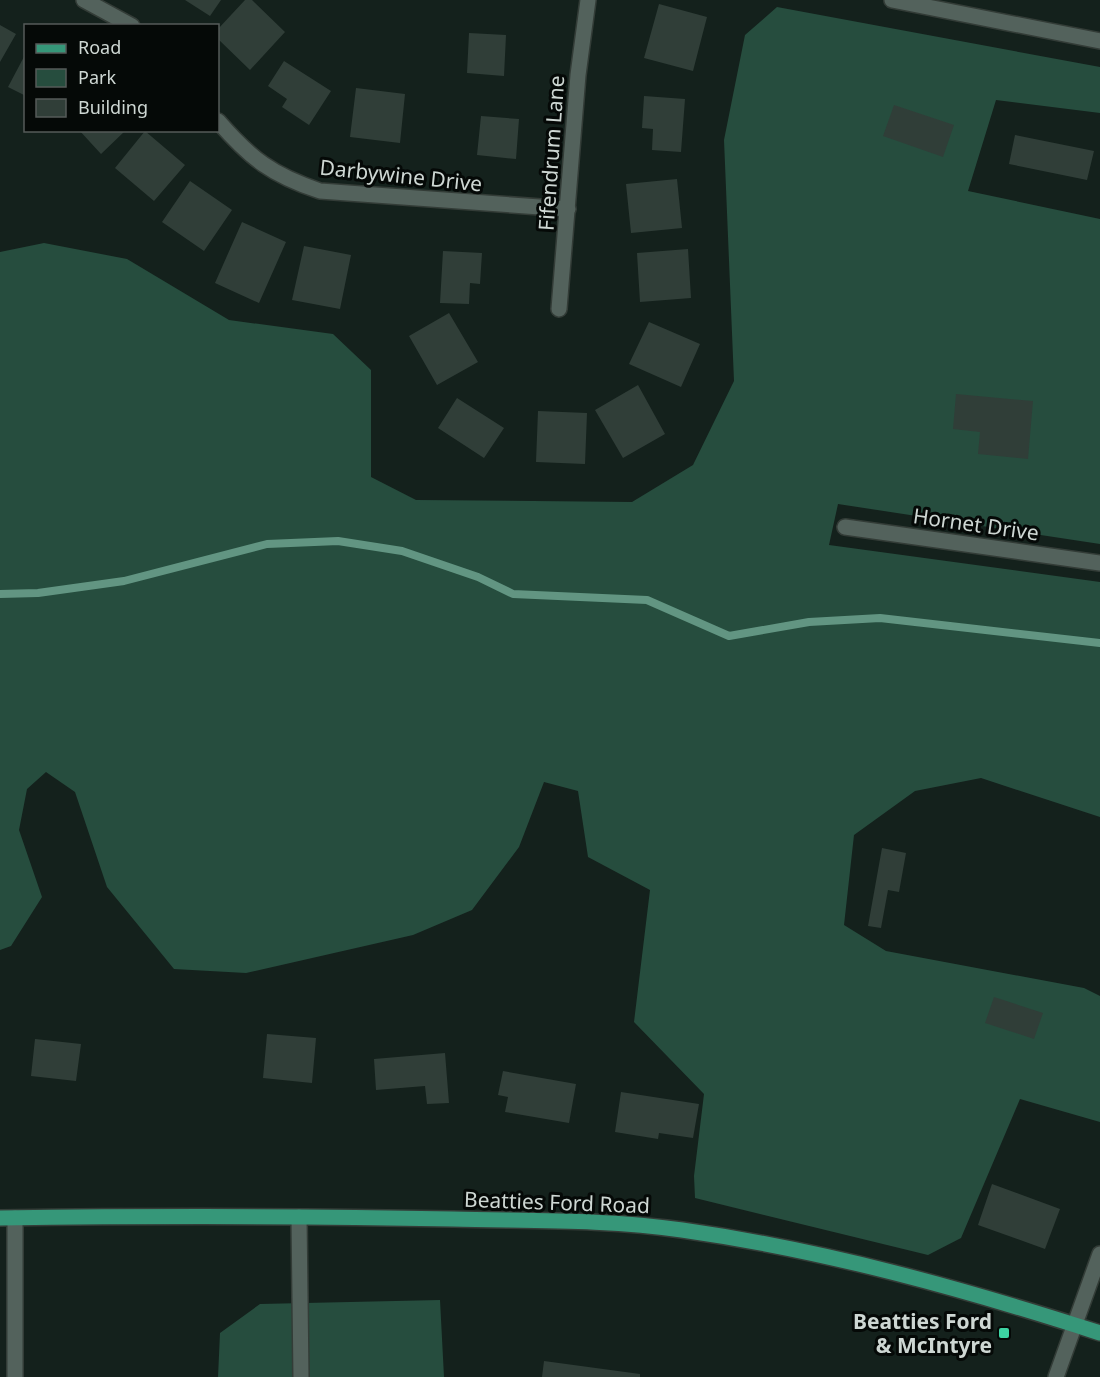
<svg xmlns="http://www.w3.org/2000/svg" width="1100" height="1377" viewBox="0 0 1100 1377" font-family="'Noto Sans',sans-serif">
	<rect width="100%" height="100%" fill="#14211c"/>
	<!-- green -->
	<path fill="#264d3e" d="M 777,7 L 1100,67 L 1100,113 L 996,100 L 968,191 L 1100,219 L 1100,544 L 838,504 L 829,545 L 1100,582 L 1100,817 L 981,778 L 915,791 L 854,835 L 844,925 L 886,951 L 1084,988 L 1100,996 L 1100,1122 L 1020,1099 L 961,1238 L 928,1255 L 695,1198 L 694,1176 L 704,1094 L 634,1022 L 650,890 L 588,857 L 578,791 L 544,782 L 519,847 L 472,910 L 413,935 L 246,973 L 174,969 L 107,887 L 75,792 L 46,772 L 27,789 L 19,830 L 42,897 L 11,946 L 0,950 L 0,252 L 44,243 L 127,259 L 229,320 L 333,334 L 371,370 L 371,477 L 416,500 L 632,502 L 693,465 L 734,381 L 724,140 L 745,35 Z
		M 440,1300 L 444,1377 L 218,1377 L 220,1333 L 260,1304 Z"/>
	<g fill="none" stroke-linecap="round" stroke-linejoin="round">
		<!-- stream -->
		<path stroke="#629582" stroke-width="8" d="M 0,594 L 38,593 L 124,581 L 267,544 L 338,541 L 402,551 L 478,577 L 513,594 L 647,600 L 729,636 L 809,622 L 880,618 L 1100,643"/>
	</g>
	<!-- building -->
	<path fill="#303e38" d="M 185,0 L 221,0 L 210,16 Z
		M 245,0 L 252,0 L 285,32 L 250,70 L 218,39 L 218,29 Z
		M 659,4 L 707,17 L 693,71 L 644,58 Z
		M 0,25 L 16,34 L 0,62 Z
		M 469,33 L 506,35 L 504,76 L 467,73 Z
		M 26,53 L 26,96 L 8,87 Z
		M 284,61 L 331,91 L 309,125 L 282,107 L 287,99 L 268,86 Z
		M 356,88 L 405,94 L 400,143 L 350,137 Z
		M 644,96 L 685,99 L 681,152 L 652,150 L 653,129 L 642,128 Z
		M 894,105 L 954,125 L 943,157 L 883,136 Z
		M 481,116 L 519,119 L 516,159 L 477,155 Z
		M 79,130 L 126,130 L 101,154 Z
		M 145,131 L 185,165 L 154,201 L 115,168 Z
		M 1015,135 L 1094,151 L 1087,180 L 1009,164 Z
		M 677,179 L 682,228 L 631,233 L 626,184 Z
		M 190,181 L 232,210 L 204,251 L 162,222 Z
		M 242,222 L 286,242 L 259,303 L 215,283 Z
		M 304,246 L 351,255 L 340,309 L 292,300 Z
		M 688,249 L 691,298 L 640,302 L 637,253 Z
		M 443,251 L 482,253 L 480,284 L 470,283 L 469,304 L 440,303 Z
		M 449,313 L 478,362 L 437,385 L 409,336 Z
		M 649,322 L 700,344 L 681,387 L 629,364 Z
		M 638,385 L 665,434 L 623,458 L 595,410 Z
		M 956,394 L 1033,401 L 1028,459 L 978,454 L 980,432 L 953,429 Z
		M 457,398 L 504,428 L 484,458 L 438,428 Z
		M 538,411 L 587,413 L 585,464 L 536,462 Z
		M 882,848 L 906,853 L 899,892 L 888,890 L 881,928 L 868,926 Z
		M 994,997 L 1043,1013 L 1034,1039 L 985,1023 Z
		M 267,1034 L 316,1038 L 312,1083 L 263,1078 Z
		M 35,1039 L 81,1044 L 76,1081 L 31,1076 Z
		M 445,1053 L 449,1103 L 427,1104 L 425,1086 L 376,1090 L 374,1059 Z
		M 503,1071 L 576,1084 L 569,1123 L 505,1112 L 508,1097 L 498,1095 Z
		M 621,1092 L 699,1104 L 693,1138 L 659,1133 L 658,1139 L 615,1132 Z
		M 992,1184 L 1060,1209 L 1045,1249 L 978,1225 Z
		M 544,1361 L 640,1374 L 640,1377 L 542,1377 Z"/>
	<g fill="none" stroke-linecap="round" stroke-linejoin="round">
		<defs>
			<path id="minor" d="M 84,0 L 132,26
				M 892,0 L 1100,41
				M 218,121 C 251,159 272,175 320,191 L 568,209
				M 559,309 L 578,75 L 588,0
				M 845,527 L 1100,563
				M 299,1217 L 301,1377
				M 15,1218 L 15,1377
				M 1056,1377 L 1100,1254"/>
			<path id="major" d="M 0,1218 C 151,1216 302,1216 453,1219 C 529,1221 607,1219 682,1230 C 824,1250 964,1289 1100,1333"/>
		</defs>
		<!-- minor casing -->
		<use href="#minor" stroke="#333c37" stroke-width="18"/>
		<!-- major casing -->
		<use href="#major" stroke="#333c37" stroke-width="18"/>
		<!-- minor -->
		<use href="#minor" stroke="#53625c" stroke-width="15"/>
		<!-- major -->
		<use href="#major" stroke="#369779" stroke-width="15"/>
	</g>
	<!-- markers -->
	<rect fill="#3dd4a3" stroke="#050907" stroke-width="2" x="998" y="1327" width="12" height="12" rx="3"/>
	<g text-anchor="middle" dominant-baseline="central" stroke-width="6" stroke-linejoin="round" paint-order="stroke">
		<!-- street labels -->
		<g font-size="21" fill="#ced7d3" stroke="#050907">
			<text transform="translate(551 153) rotate(-86)">Fifendrum Lane</text>
			<text transform="translate(401 175) rotate(6)">Darbywine Drive</text>
			<text transform="translate(976 524) rotate(8)">Hornet Drive</text>
			<text transform="translate(557 1202) rotate(2)">Beatties Ford Road</text>
		</g>
		<!-- poi labels -->
		<g font-size="21" font-weight="bold" fill="#ced7d3" stroke="#050907" text-anchor="end">
			<text x="992" y="1321">Beatties Ford<tspan x="992" dy="24">&amp; McIntyre</tspan></text>
		</g>
	</g>
	<!-- legend -->
	<rect x="24" y="24" width="195" height="108" fill="#050907" stroke="#555b59" stroke-width="1.5"/>
	<rect x="36" y="44" width="30" height="9" fill="#369779" stroke="#555b59" stroke-width="1.5"/>
	<text x="78" y="54" font-size="18" fill="#ced7d3">Road</text>
	<rect x="36" y="69" width="30" height="18" fill="#264d3e" stroke="#555b59" stroke-width="1.5"/>
	<text x="78" y="84" font-size="18" fill="#ced7d3">Park</text>
	<rect x="36" y="99" width="30" height="18" fill="#303e38" stroke="#555b59" stroke-width="1.5"/>
	<text x="78" y="114" font-size="18" fill="#ced7d3">Building</text>
</svg>
